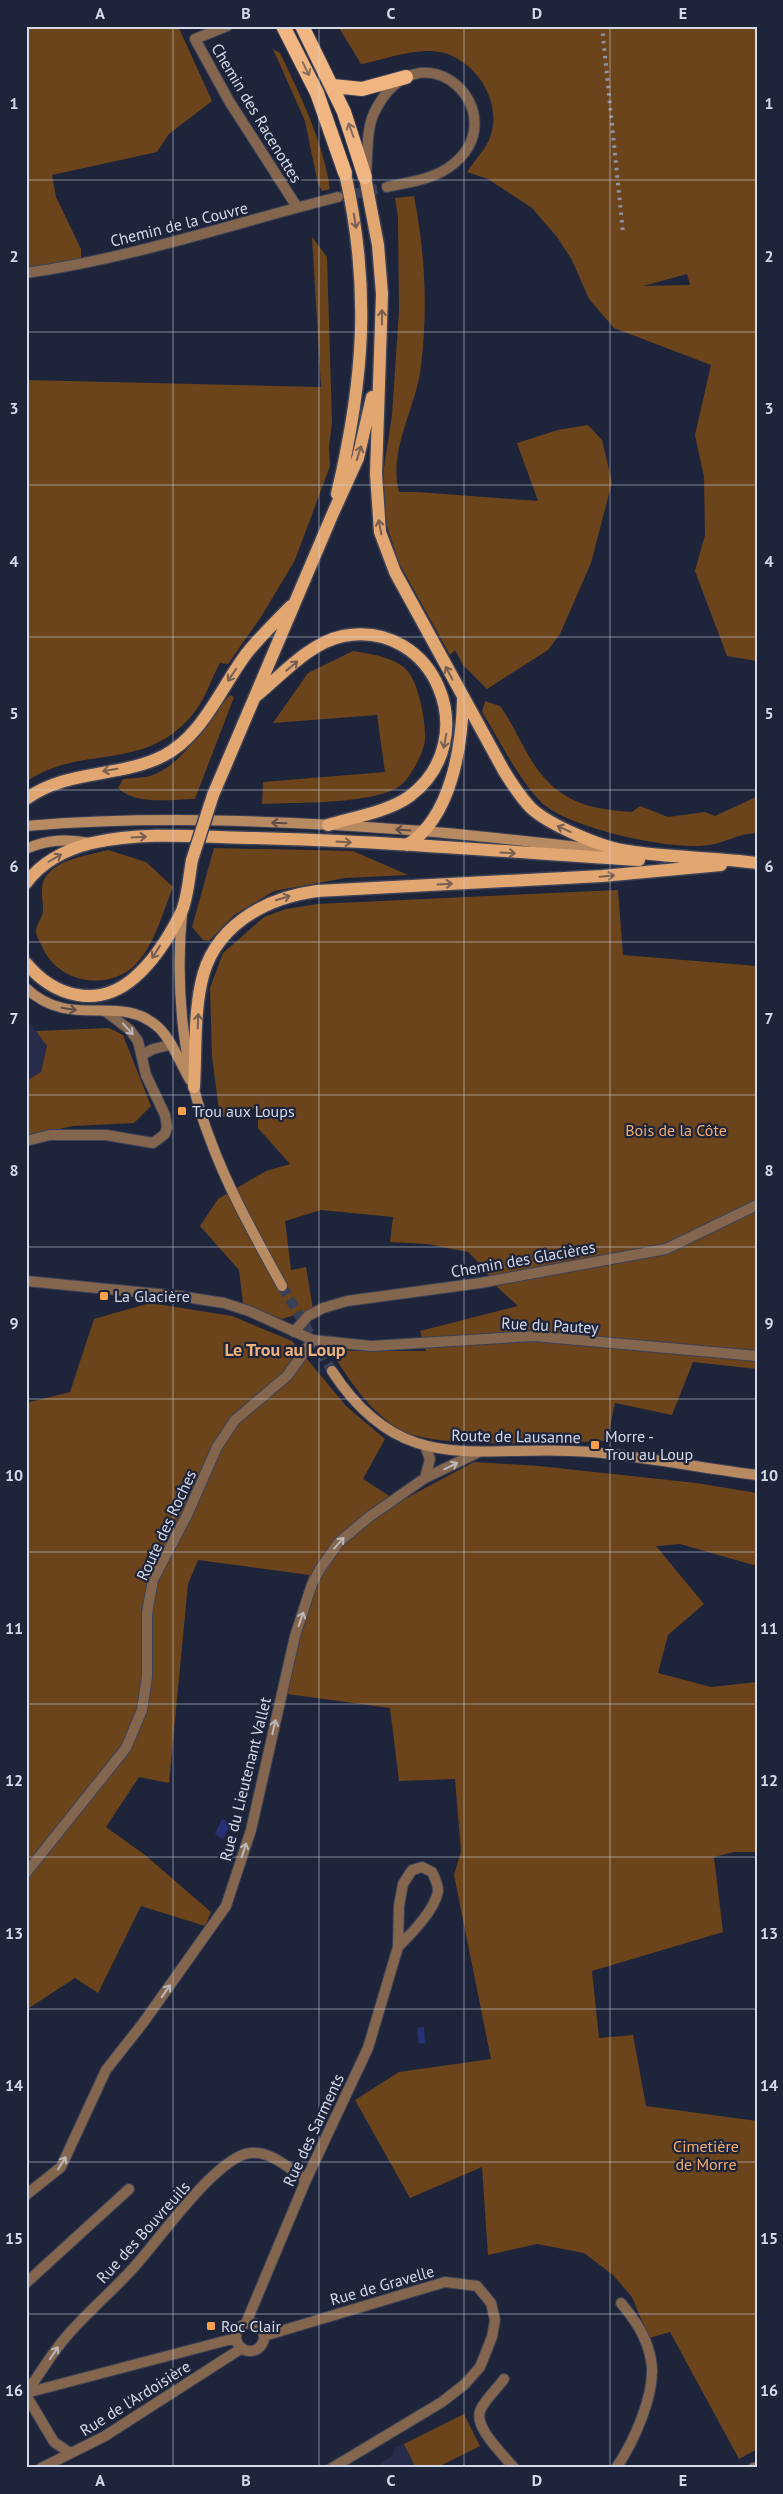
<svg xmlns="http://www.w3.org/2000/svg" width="783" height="2494" viewBox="0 0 783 2494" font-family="'PT Sans',sans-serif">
	<rect width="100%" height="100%" fill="#1e243a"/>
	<!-- built -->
	<path fill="#262c49" d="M 26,1018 L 47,1046 L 41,1072 L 26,1081 Z
		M 404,2444 L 416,2468 L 374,2468 L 393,2455 L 395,2447 Z"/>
	<!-- green -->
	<path fill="#6c441c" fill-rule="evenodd" d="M 26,26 L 178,26 L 212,101 L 169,134 L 157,152 L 52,175 L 56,197 L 81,249 L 81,259 L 26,276 Z
		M 338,26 L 757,26 L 757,661 L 727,656 L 695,571 L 705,535 L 704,477 L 695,435 L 711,365 L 614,328 L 589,299 L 572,260 L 557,237 L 532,208 L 488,179 L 467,172 C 474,161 484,151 489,140 C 506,101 471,51 430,51 C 408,50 383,60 361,64 ZM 687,274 L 690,285 L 642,286 L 643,286 Z
		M 273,49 L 280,53 C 301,97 323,141 330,189 L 322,191 L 318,184 L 305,121 Z
		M 414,196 C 425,252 428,309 421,366 C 416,409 388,449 399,492 L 418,492 L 538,501 L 517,443 L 558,430 L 588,425 L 602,440 L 612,482 L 591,563 L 560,634 L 548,650 L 487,689 L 463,665 L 455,650 L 450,655 L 398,561 L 384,516 L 382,481 L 392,415 L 399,311 L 398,217 L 395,198 Z
		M 312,237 L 327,257 L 332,422 L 329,447 L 330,466 L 295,560 L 261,617 L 228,664 L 220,663 C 211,679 205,700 193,714 C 144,774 81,743 26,782 L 26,380 L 321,387 Z
		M 353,651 C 370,654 398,657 409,673 C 419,686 426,722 425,739 C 425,751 410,778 401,785 C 376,805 295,802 262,804 L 263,782 L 385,772 L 377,715 L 273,723 L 308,673 Z
		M 230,695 L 234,697 L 195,799 C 171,799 137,806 118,788 L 123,779 C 131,778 142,778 150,776 C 185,765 206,720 230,695 Z
		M 485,701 L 500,706 C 514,725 522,747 535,766 C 561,803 590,809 632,812 L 640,806 L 668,817 L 705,812 L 715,816 L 756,797 L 757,833 C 740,833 725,843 709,845 C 672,851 567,828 541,802 C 516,776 501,742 482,712 Z
		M 214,848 L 353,851 L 408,875 L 345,878 L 274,891 L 234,915 L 209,941 L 203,940 L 192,927 Z
		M 108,850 L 146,862 L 173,887 C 163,912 154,947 134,966 C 106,992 56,982 42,946 C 40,942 36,936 36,932 C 36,924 43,917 43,910 C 43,899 39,886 46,876 C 60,858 87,856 108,850 Z
		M 618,890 L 623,955 L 757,966 L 757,1369 L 693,1362 L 672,1415 L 615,1403 L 607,1441 C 563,1442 428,1451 395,1427 C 365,1405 349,1380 330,1349 L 356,1351 L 426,1351 L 420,1331 L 518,1306 L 495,1285 L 484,1268 L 468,1252 L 427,1244 L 390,1242 L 393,1217 L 321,1210 L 285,1221 L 291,1270 L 306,1267 L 313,1309 L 282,1319 L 243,1303 L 239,1270 L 200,1226 L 218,1199 L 266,1171 L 290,1164 L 258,1128 L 258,1107 L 220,1118 L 212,1056 L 210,988 L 223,953 L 264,917 L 286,909 L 317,904 Z
		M 109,1028 L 123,1035 L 151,1106 L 134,1123 L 73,1126 L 26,1136 L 26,1081 L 41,1072 L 47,1046 L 36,1031 Z
		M 150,1303 L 232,1316 L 292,1341 L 346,1406 L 385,1439 L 363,1479 L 399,1502 L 474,1462 L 539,1466 L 696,1483 L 757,1493 L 757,1566 L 680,1544 L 656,1546 L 704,1604 L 668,1635 L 658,1673 L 711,1687 L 757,1682 L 757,1852 L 734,1852 L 714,1857 L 723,1932 L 592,1971 L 599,2038 L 633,2035 L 646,2106 L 757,2121 L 757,2449 L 739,2459 L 670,2332 L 649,2338 L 632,2297 L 613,2275 L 584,2253 L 537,2244 L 488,2255 L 482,2167 L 410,2198 L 355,2100 L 399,2072 L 491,2059 L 454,1875 L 461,1851 L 455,1779 L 399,1781 L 390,1708 L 287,1694 L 309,1575 L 198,1560 L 188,1584 L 169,1783 L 139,1777 L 106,1827 L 145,1855 L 211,1912 L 205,1926 L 141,1906 L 98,1993 L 75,1978 L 26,2010 L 26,1403 L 70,1392 L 94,1319 Z
		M 464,2414 L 480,2446 L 436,2468 L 416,2468 L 404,2444 Z"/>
	<!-- water -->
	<path fill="#273175" d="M 222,1819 L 231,1824 L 223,1839 L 215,1834 Z
		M 424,2027 L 425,2043 L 419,2044 L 417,2028 Z"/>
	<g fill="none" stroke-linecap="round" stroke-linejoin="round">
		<!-- minor-tunnel -->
		<path stroke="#393f54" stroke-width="10" stroke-dasharray="10 5" stroke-linecap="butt" d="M 338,197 L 387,187"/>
		<!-- secondary-tunnel -->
		<path stroke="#393f54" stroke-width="10" stroke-dasharray="10 5" stroke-linecap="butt" d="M 282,1286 L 332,1371"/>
		<defs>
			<path id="minor" d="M 227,26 L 195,39 L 229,101 L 297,207
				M 366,173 C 368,155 366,130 374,113 C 420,17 523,116 448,168 C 430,180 408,182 387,187
				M 26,273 C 133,258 234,223 338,197
				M 142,1055 L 153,1049 L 170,1045
				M 26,1141 L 50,1135 L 106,1135 L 153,1143 L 165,1134 L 167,1127 L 165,1115 L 146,1075 L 138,1041 L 130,1030 L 105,1011
				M 26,1281 L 179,1296 L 224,1303 L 249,1311 L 313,1340
				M 294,1332 L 308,1316 L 323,1308 L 347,1301 L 480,1283 L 666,1249 L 757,1205
				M 425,1478 L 430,1459 L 425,1446
				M 26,2195 L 61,2167 L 106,2070 L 143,2023 L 226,1906 L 251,1830 L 295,1636 L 312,1584 L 320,1569 L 339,1542 L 369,1517 L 425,1478 L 477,1453
				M 26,2283 L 129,2189
				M 246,2323 L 306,2180 L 368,2048 L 398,1947 L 399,1906 L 403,1884 L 412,1870 L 422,1867 L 432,1872 C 435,1878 438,1885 438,1891 C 435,1910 411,1934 398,1947
				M236 2337a14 14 0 1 1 28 0a14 14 0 1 1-28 0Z
				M 264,2336 L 445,2282 L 477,2286 L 491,2303 L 495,2320 L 492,2337 L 480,2367 L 465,2384 L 442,2402 L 332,2468
				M 504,2379 C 497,2389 484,2400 480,2411 C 474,2428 504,2455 514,2468
				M 26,2393 C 40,2374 51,2354 66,2337 C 87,2312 113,2291 135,2266 C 159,2240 216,2157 250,2153 C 270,2150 290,2169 306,2180
				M 26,2393 L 236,2338
				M 26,2395 L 54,2442 L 70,2453
				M 41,2468 L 105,2436 L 242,2348
				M 616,2468 C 634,2442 657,2391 651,2360 C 647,2337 635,2320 621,2303
				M 753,2468 L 757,2467"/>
			<path id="tertiary" d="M 26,1873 L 126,1748 L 142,1710 L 147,1677 L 147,1613 L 153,1580 L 187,1515 L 217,1447 L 235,1420 L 287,1376 L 313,1340 L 371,1346 L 534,1336 L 757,1356"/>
			<path id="secondary" d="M 26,826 C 158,815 291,821 423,831 C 485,836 546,844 608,850
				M 26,849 C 48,839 67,839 90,843
				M 182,914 C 175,988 183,1070 210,1139 C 229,1191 256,1238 282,1286
				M 26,988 C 71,1031 119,992 158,1027 C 172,1040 180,1063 190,1080
				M 332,1371 C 405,1483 483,1442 591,1452 C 647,1457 702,1468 757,1475"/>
			<path id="primary" d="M 365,177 L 378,245 L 382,294 L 376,474 L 380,532 L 395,572 L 504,771 C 512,784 520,797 531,808 C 549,825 603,848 628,851 C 670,858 714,857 757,863
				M 337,494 C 364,380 371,288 345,173
				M 256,696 C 282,675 309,643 343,636 C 436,619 484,740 410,796 C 388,812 354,817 328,825
				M 213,795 L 333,513 L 358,458 L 372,397
				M 26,799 C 67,769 119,778 163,756 C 203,736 221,687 247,653 C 260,637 276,621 291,606
				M 407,845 C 451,818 462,747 463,699
				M 26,883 C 42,862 67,849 92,843 C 145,831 201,837 255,838 C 383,841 511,852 639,860
				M 26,963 C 54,997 98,1009 134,978 C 153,962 170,935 181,913 C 188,898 189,876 192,860
				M 194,1087 C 196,1053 194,1017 201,984 C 212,927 264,898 317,891 L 602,876 L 721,865"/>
			<path id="trunk" d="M 283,26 L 317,93 L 345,173
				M 302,26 L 344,112 L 365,177
				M 333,86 L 362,89 L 406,77"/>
		</defs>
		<!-- minor casing -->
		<use href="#minor" stroke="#3b4156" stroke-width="12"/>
		<!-- tertiary casing -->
		<use href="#tertiary" stroke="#3b4156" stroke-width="12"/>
		<!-- secondary casing -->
		<use href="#secondary" stroke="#3b4156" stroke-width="12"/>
		<!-- primary casing -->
		<use href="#primary" stroke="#3b4156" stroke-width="15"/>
		<!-- trunk casing -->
		<use href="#trunk" stroke="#3b4156" stroke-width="16"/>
		<!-- minor -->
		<use href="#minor" stroke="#83664d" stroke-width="10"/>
		<!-- tertiary -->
		<use href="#tertiary" stroke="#83664d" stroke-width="10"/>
		<!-- secondary -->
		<use href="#secondary" stroke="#b88a62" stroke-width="10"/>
		<!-- primary -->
		<use href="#primary" stroke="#e2a671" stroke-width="12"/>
		<!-- trunk -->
		<use href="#trunk" stroke="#f0b581" stroke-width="14"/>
		<!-- rail -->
		<path stroke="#8e93a5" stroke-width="4" stroke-dasharray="2.5 5" stroke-linecap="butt" d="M 602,26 L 623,233"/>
		<defs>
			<path id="primary-bridge" d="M 192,860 L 213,795"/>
		</defs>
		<!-- primary-bridge casing -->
		<use href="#primary-bridge" stroke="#3b4156" stroke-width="15" stroke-linecap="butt"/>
		<!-- primary-bridge -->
		<use href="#primary-bridge" stroke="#e2a671" stroke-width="12"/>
	</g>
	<!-- one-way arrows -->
	<defs><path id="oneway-shaft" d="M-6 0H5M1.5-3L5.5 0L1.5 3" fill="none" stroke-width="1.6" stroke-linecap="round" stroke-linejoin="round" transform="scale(1.25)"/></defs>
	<g stroke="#876c5e">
		<use href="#oneway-shaft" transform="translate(306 69) rotate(64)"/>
		<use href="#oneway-shaft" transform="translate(351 130) rotate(-110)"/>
	</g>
	<g stroke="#765e53">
		<use href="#oneway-shaft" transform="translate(355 221) rotate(80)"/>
		<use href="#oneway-shaft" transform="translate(382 317) rotate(-90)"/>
		<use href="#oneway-shaft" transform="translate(359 453) rotate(-73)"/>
		<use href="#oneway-shaft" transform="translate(380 527) rotate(-101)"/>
		<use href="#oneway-shaft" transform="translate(292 666) rotate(-40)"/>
		<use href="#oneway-shaft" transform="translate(449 673) rotate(-118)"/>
		<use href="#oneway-shaft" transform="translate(232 675) rotate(124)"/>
		<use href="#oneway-shaft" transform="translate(445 741) rotate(101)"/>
		<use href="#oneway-shaft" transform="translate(110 770) rotate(171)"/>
		<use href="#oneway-shaft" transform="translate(564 829) rotate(-156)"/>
		<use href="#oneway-shaft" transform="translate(139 837) rotate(-3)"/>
		<use href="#oneway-shaft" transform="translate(344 842) rotate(4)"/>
		<use href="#oneway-shaft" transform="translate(508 853) rotate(3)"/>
		<use href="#oneway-shaft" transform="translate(55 858) rotate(-30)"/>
		<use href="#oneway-shaft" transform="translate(607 876) rotate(-5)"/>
		<use href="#oneway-shaft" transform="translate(445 884) rotate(-3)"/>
		<use href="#oneway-shaft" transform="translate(283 898) rotate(-17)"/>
		<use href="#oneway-shaft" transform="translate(156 952) rotate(122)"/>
		<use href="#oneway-shaft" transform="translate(198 1021) rotate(-88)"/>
	</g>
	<g stroke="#5c4d4a">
		<use href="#oneway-shaft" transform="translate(279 823) rotate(-178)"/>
		<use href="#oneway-shaft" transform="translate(403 830) rotate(-176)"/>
		<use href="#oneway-shaft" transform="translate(69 1009) rotate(10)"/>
	</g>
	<g stroke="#bcb7ba">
		<use href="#oneway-shaft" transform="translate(128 1029) rotate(47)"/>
		<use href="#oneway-shaft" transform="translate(451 1466) rotate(-26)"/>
		<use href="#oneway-shaft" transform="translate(339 1543) rotate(-48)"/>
		<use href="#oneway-shaft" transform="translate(301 1619) rotate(-71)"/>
		<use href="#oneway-shaft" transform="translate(274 1727) rotate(-77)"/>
		<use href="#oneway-shaft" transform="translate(244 1850) rotate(-72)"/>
		<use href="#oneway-shaft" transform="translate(166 1991) rotate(-55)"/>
		<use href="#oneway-shaft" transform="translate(62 2163) rotate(-58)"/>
		<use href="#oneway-shaft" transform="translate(54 2353) rotate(-56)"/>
	</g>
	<!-- grid -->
	<path fill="none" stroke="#d5dae9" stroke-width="1" stroke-opacity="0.55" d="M 173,26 L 173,2468M 319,26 L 319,2468M 464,26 L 464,2468M 610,26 L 610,2468M 26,180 L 757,180M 26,332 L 757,332M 26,485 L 757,485M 26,637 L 757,637M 26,790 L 757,790M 26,942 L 757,942M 26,1095 L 757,1095M 26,1247 L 757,1247M 26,1399 L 757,1399M 26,1552 L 757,1552M 26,1704 L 757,1704M 26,1857 L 757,1857M 26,2009 L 757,2009M 26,2162 L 757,2162M 26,2314 L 757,2314"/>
	<!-- markers -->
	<g fill="#f8a14a" stroke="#1e243a" stroke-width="2">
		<rect x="177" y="1106" width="10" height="10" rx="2.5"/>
		<rect x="99" y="1291" width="10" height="10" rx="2.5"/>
		<rect x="590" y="1440" width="10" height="10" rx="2.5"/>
		<rect x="206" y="2321" width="10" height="10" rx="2.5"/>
	</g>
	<g text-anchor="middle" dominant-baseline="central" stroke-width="4.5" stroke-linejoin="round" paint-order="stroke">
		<!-- street labels -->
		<g font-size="16" fill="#d5dae9" stroke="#1e243a">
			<text transform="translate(257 113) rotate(59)">Chemin des Racenottes</text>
			<text transform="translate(179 224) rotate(-14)">Chemin de la Couvre</text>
			<text transform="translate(523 1259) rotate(-10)">Chemin des Glacières</text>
			<text transform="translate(550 1325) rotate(3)">Rue du Pautey</text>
			<text transform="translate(516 1436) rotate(1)">Route de Lausanne</text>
			<text transform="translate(166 1525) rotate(-65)">Route des Roches</text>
			<text transform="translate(245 1779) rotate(-76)">Rue du Lieutenant Vallet</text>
			<text transform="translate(313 2130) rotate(-65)">Rue des Sarments</text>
			<text transform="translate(143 2232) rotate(-48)">Rue des Bouvreuils</text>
			<text transform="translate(382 2285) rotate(-16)">Rue de Gravelle</text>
			<text transform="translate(135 2398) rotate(-32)">Rue de l'Ardoisière</text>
		</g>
		<!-- poi labels -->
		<g font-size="16" fill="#d5dae9" stroke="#1e243a" text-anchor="start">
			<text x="192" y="1111">Trou aux Loups</text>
			<text x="114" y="1296">La Glacière</text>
			<text x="605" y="1436">Morre -<tspan x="605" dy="18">Trou au Loup</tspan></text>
			<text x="221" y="2326">Roc Clair</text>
		</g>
		<!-- park labels -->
		<g font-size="16" fill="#f4ad6c" stroke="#1e243a">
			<text x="676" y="1130">Bois de la Côte</text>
			<text x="706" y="2146">Cimetière<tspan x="706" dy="18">de Morre</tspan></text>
		</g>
		<!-- neighbourhood labels -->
		<g font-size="18" font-weight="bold" fill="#efb27c" stroke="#1e243a">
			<text x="285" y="1349">Le Trou au Loup</text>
		</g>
	</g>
	<!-- border -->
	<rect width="783" height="2494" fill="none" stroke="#1e243a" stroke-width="55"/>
	<rect x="28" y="28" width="728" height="2438" fill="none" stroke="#d5dae9" stroke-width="2"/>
	<g font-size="16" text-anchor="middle" font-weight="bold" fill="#d5dae9">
		<text x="100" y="19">A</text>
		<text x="246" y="19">B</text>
		<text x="391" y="19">C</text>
		<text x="537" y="19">D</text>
		<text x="683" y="19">E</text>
		<text x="14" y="109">1</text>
		<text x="769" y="109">1</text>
		<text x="14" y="262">2</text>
		<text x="769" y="262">2</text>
		<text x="14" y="414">3</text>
		<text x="769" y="414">3</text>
		<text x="14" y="567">4</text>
		<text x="769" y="567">4</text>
		<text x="14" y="719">5</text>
		<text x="769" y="719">5</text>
		<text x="14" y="872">6</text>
		<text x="769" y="872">6</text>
		<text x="14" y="1024">7</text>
		<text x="769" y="1024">7</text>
		<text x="14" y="1176">8</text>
		<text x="769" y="1176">8</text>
		<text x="14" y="1329">9</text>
		<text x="769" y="1329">9</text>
		<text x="14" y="1481">10</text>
		<text x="769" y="1481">10</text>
		<text x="14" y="1634">11</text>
		<text x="769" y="1634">11</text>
		<text x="14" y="1786">12</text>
		<text x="769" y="1786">12</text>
		<text x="14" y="1939">13</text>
		<text x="769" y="1939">13</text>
		<text x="14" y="2091">14</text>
		<text x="769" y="2091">14</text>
		<text x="14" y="2244">15</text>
		<text x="769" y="2244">15</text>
		<text x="14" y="2396">16</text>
		<text x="769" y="2396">16</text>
		<text x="100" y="2486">A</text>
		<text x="246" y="2486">B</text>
		<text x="391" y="2486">C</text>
		<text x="537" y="2486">D</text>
		<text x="683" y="2486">E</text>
	</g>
</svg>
